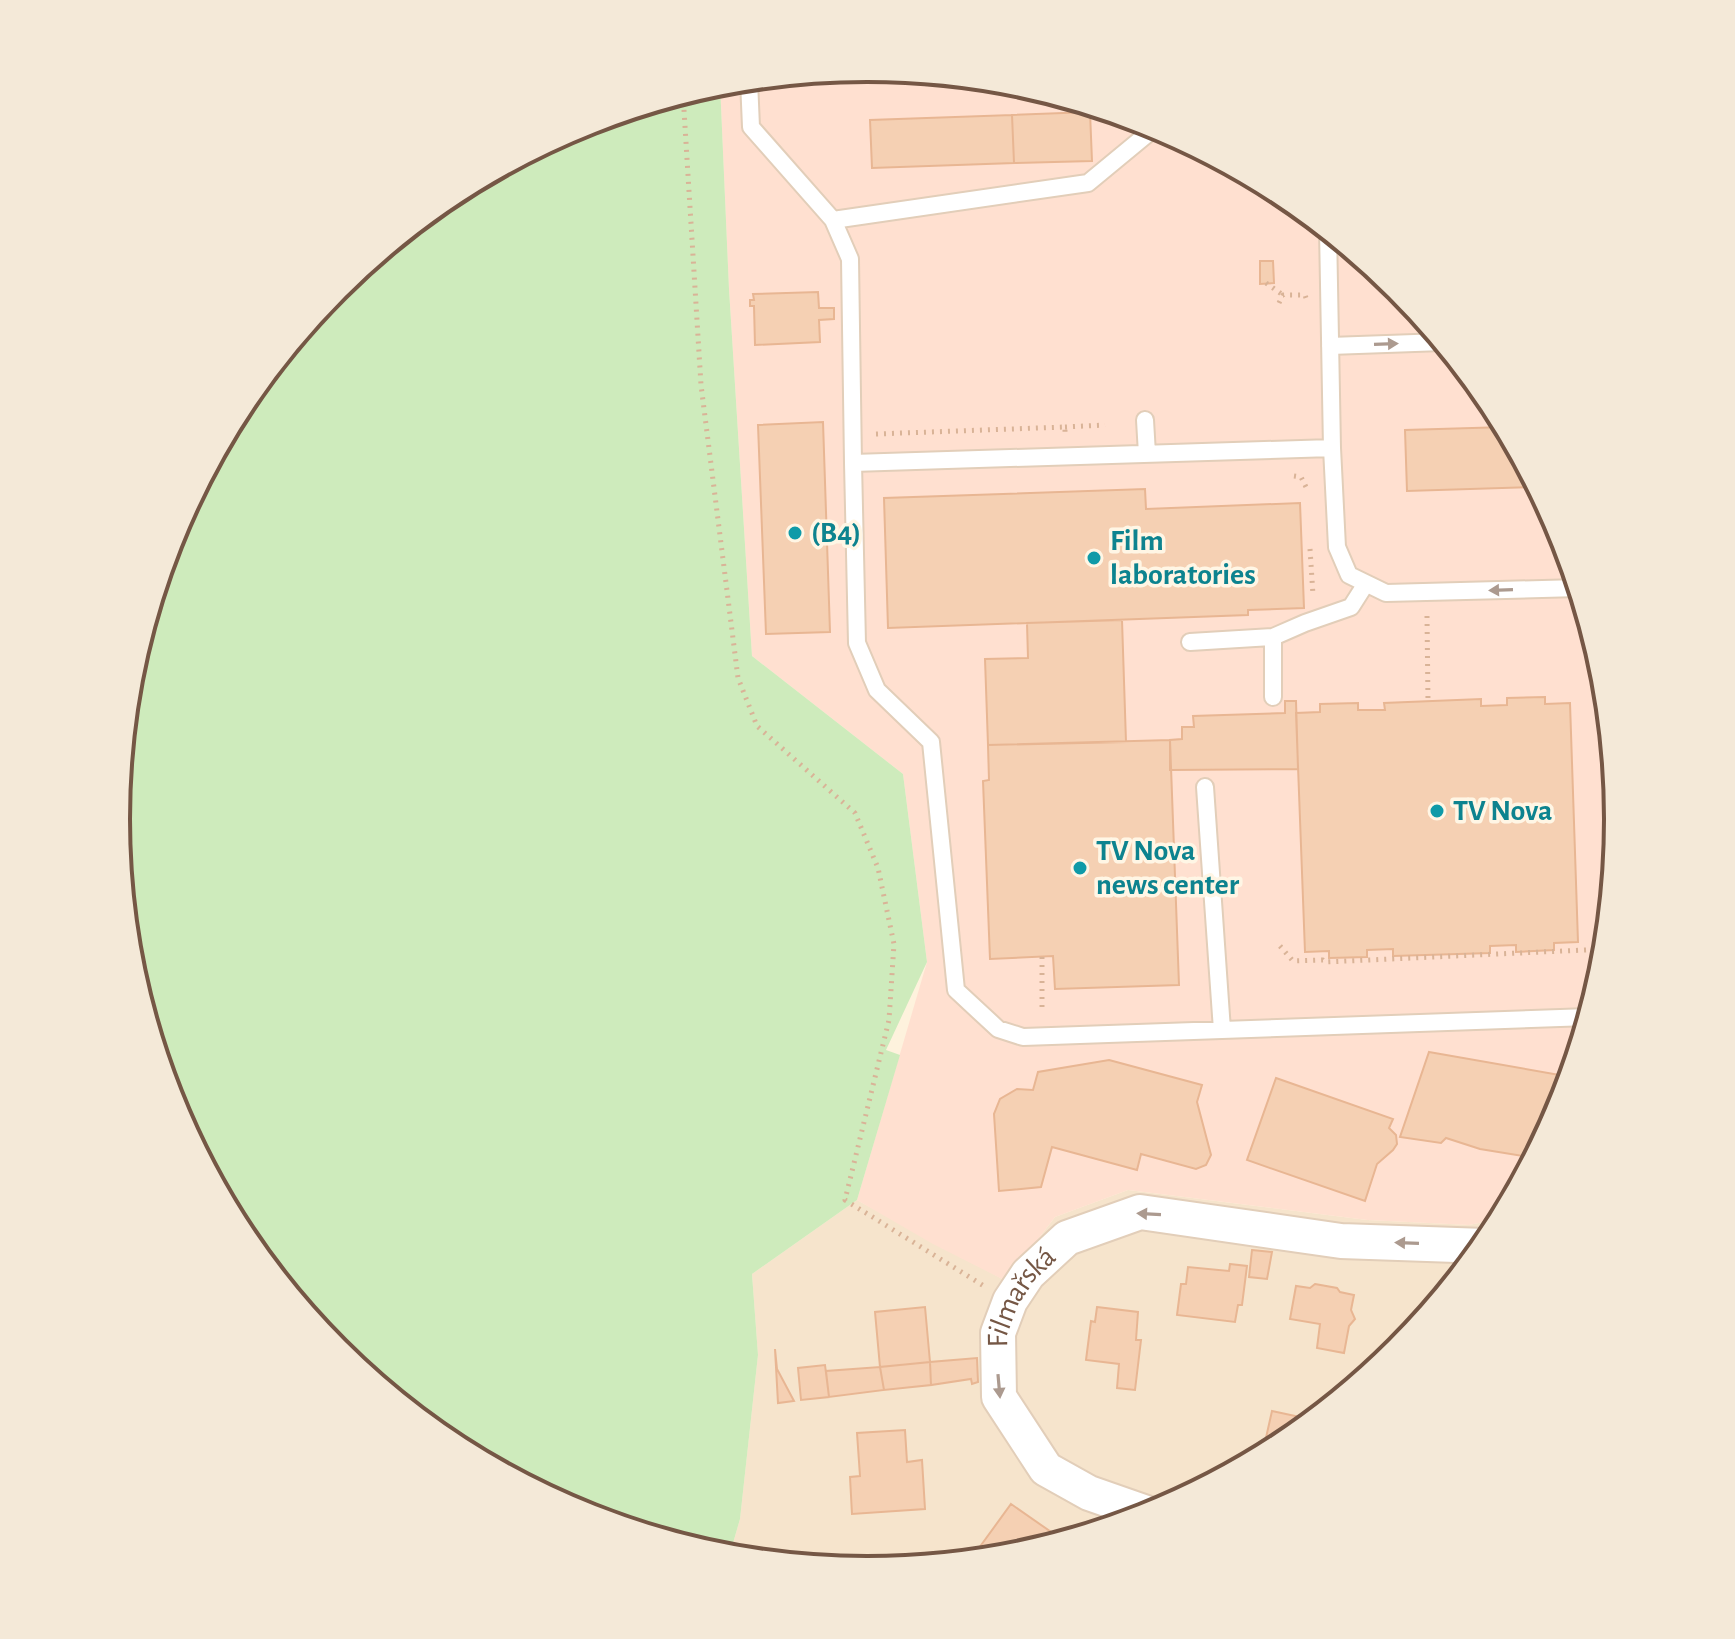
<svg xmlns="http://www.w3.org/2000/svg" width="1735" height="1639" viewBox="0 0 1735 1639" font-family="'Alegreya Sans',sans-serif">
	<rect width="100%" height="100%" fill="#fef2dd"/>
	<!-- residential -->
	<path fill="#f6e4cc" d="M 1128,1190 L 1367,1220 L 1469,1225 L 1503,1218 L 1492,1237 L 1399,1351 L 1285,1445 L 1155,1514 L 1014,1557 L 867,1571 L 729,1557 L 740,1519 L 758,1355 L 752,1274 L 857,1200 L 1006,1281 L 1055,1217 Z"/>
	<!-- commercial -->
	<path fill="#ffe0d0" d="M 868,68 L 1015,83 L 1156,125 L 1285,195 L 1399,288 L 1493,402 L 1562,532 L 1605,673 L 1619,820 L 1604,967 L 1562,1108 L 1503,1218 L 1469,1225 L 1367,1220 L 1128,1190 L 1055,1217 L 1006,1281 L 933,1244 L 857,1200 L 927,962 L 903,774 L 752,656 L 729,289 L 720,83 Z"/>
	<!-- green -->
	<path fill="#ceebbc" d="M 720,83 L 729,289 L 752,656 L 903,774 L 927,962 L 886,1050 L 900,1055 L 857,1200 L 752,1274 L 758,1355 L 740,1519 L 729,1557 L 579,1514 L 450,1444 L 336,1351 L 242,1237 L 173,1107 L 130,966 L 116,819 L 131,672 L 173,532 L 243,402 L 336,288 L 450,194 L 580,125 Z"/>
	<!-- building -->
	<path fill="#f5d0b3" stroke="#e8b693" stroke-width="2" d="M 1090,112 L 1092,161 L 1014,163 L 1012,115 Z
		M 1012,115 L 1014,163 L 872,168 L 870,120 Z
		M 1260,261 L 1273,261 L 1274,283 L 1260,284 Z
		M 818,292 L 819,308 L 834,308 L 834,319 L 819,320 L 820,342 L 755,345 L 754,306 L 750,306 L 750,300 L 754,300 L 753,294 Z
		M 823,422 L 830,632 L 766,634 L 758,425 Z
		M 1506,427 L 1538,487 L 1407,491 L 1405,430 Z
		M 1145,489 L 1146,509 L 1300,503 L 1304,608 L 1248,610 L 1248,615 L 888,628 L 884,498 Z
		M 1122,620 L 1126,742 L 988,745 L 985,659 L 1028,658 L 1027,623 Z
		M 1545,697 L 1545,704 L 1570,703 L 1578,942 L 1554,943 L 1554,950 L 1516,952 L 1516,945 L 1490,946 L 1490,953 L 1393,956 L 1393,949 L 1367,950 L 1367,957 L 1329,958 L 1329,951 L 1305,952 L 1296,713 L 1320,712 L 1320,704 L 1358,703 L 1358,710 L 1385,710 L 1384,703 L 1481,699 L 1481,706 L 1507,705 L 1507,698 Z
		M 1285,701 L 1296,701 L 1298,769 L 1170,770 L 1170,740 L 1182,739 L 1182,727 L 1194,727 L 1193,716 L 1285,713 Z
		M 1170,740 L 1179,985 L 1055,989 L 1053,956 L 990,959 L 983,781 L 989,780 L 988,745 Z
		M 1429,1052 L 1571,1077 L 1562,1108 L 1535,1158 L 1480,1149 L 1446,1138 L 1441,1143 L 1400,1137 Z
		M 1109,1060 L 1202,1085 L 1197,1102 L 1211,1155 L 1206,1165 L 1196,1169 L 1141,1154 L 1137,1170 L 1052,1147 L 1041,1187 L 999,1191 L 994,1114 L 1000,1099 L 1017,1089 L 1033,1090 L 1038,1072 Z
		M 1276,1078 L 1393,1119 L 1389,1128 L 1396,1135 L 1397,1144 L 1393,1150 L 1377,1164 L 1365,1201 L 1247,1160 Z
		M 1252,1250 L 1272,1252 L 1267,1279 L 1249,1277 Z
		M 1230,1264 L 1247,1266 L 1242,1305 L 1238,1305 L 1235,1322 L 1177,1315 L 1181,1284 L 1186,1284 L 1188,1267 L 1229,1271 Z
		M 1315,1284 L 1337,1288 L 1340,1292 L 1354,1295 L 1351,1310 L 1355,1319 L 1349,1326 L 1344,1353 L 1317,1348 L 1320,1324 L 1290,1319 L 1296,1286 L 1310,1288 Z
		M 925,1307 L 930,1362 L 880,1367 L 875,1312 Z
		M 1097,1307 L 1138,1312 L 1136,1340 L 1141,1340 L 1135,1390 L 1117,1388 L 1119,1364 L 1086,1360 L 1091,1321 L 1095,1322 Z
		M 775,1349 L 777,1369 L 794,1401 L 778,1403 Z
		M 977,1358 L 978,1382 L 972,1384 L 971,1379 L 931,1385 L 930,1362 Z
		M 930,1362 L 931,1385 L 884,1390 L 880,1367 Z
		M 825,1365 L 829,1397 L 801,1400 L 798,1368 Z
		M 880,1367 L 884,1390 L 829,1397 L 826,1371 Z
		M 1272,1411 L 1314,1420 L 1285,1445 L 1270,1453 L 1263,1451 Z
		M 905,1430 L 907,1462 L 922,1460 L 925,1509 L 852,1514 L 850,1477 L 860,1476 L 857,1433 Z
		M 1011,1504 L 1054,1534 L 1044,1547 L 1014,1557 L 994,1559 L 979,1548 Z"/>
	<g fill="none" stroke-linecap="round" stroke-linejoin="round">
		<defs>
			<path id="lane" d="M 749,80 L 751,127 L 833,220 L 850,259 L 853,463 L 1332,448
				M 833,220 L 1088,183 L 1157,126
				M 1328,230 L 1332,448 L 1337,547 L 1349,575 L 1386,593 L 1579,588
				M 1330,346 L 1443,342
				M 1145,420 L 1147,454
				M 853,463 L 857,643 L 877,690 L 931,742 L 956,990 L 998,1029 L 1023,1037 L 1589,1017
				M 1273,637 L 1273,697
				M 1190,642 L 1273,637 L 1305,623 L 1351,607 L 1365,585
				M 1205,787 L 1222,1030"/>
			<g id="street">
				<path id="s1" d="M 1152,1515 L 1089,1493 L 1046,1469 L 999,1397 L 998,1333 L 1010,1301 L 1028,1274 L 1067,1238 L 1140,1212 L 1341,1241 L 1485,1246"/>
			</g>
		</defs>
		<!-- lane casing -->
		<use href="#lane" stroke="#e2ceb9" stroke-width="20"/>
		<!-- street casing -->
		<use href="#street" stroke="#e2ceb9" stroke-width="38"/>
		<!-- path -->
		<path stroke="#d9b397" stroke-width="5" stroke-dasharray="2 6" stroke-linecap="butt" d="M 683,94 L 701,385 L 738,678 L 757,726 L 855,813 L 878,868 L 894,944 L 889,1020 L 845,1200 L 984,1286
			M 1266,283 L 1283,295
			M 1279,303 L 1283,295 L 1305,295 L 1306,298
			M 1065,427 L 1105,425
			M 876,434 L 1065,427 L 1065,433
			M 1294,476 L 1301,477 L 1308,491
			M 1310,549 L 1313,595
			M 1427,616 L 1428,701
			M 1280,946 L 1293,961 L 1323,960 L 1325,962 L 1606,949
			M 1042,957 L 1042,1012"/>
		<!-- lane -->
		<use href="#lane" stroke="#fff" stroke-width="16"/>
		<!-- street -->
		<use href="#street" stroke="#fff" stroke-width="34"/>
	</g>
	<!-- one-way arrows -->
	<defs><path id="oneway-solid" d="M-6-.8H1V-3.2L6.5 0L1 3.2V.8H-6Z" transform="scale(2)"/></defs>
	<g fill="#ac9a8f">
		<use href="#oneway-solid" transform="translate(1386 344) rotate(-2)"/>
		<use href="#oneway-solid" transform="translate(1501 590) rotate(178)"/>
		<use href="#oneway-solid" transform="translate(1149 1214) rotate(-177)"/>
		<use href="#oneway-solid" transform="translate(1407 1243) rotate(-178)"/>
		<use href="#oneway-solid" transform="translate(999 1386) rotate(85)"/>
	</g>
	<!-- markers -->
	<g fill="#0f9aa8" stroke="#fff6e5" stroke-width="3">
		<circle cx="795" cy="533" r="8"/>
		<circle cx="1094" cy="558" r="8"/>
		<circle cx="1437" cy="811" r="8"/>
		<circle cx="1080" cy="868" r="8"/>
	</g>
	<g text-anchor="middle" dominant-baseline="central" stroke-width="7" stroke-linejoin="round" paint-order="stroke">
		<!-- culture labels -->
		<g font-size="30" font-weight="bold" fill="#0d838f" stroke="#fff6e5" text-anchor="start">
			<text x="811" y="533">(B4)</text>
			<text x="1110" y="541">Film<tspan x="1110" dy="34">laboratories</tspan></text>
			<text x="1453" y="811">TV Nova</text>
			<text x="1096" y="851">TV Nova<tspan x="1096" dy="34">news center</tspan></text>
		</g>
		<!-- street labels -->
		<g font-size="30" fill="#755745" stroke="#fff6e5">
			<text stroke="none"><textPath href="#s1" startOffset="308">Filmařská</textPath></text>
		</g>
	</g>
	<!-- crop -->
	<path d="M0 0H1735V1639H0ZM130 819a737 737 0 1 1 1474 0a737 737 0 1 1-1474 0Z" fill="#f4e9d8" fill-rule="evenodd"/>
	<path fill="none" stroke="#755745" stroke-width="4" d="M130 819a737 737 0 1 1 1474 0a737 737 0 1 1-1474 0Z"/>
</svg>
